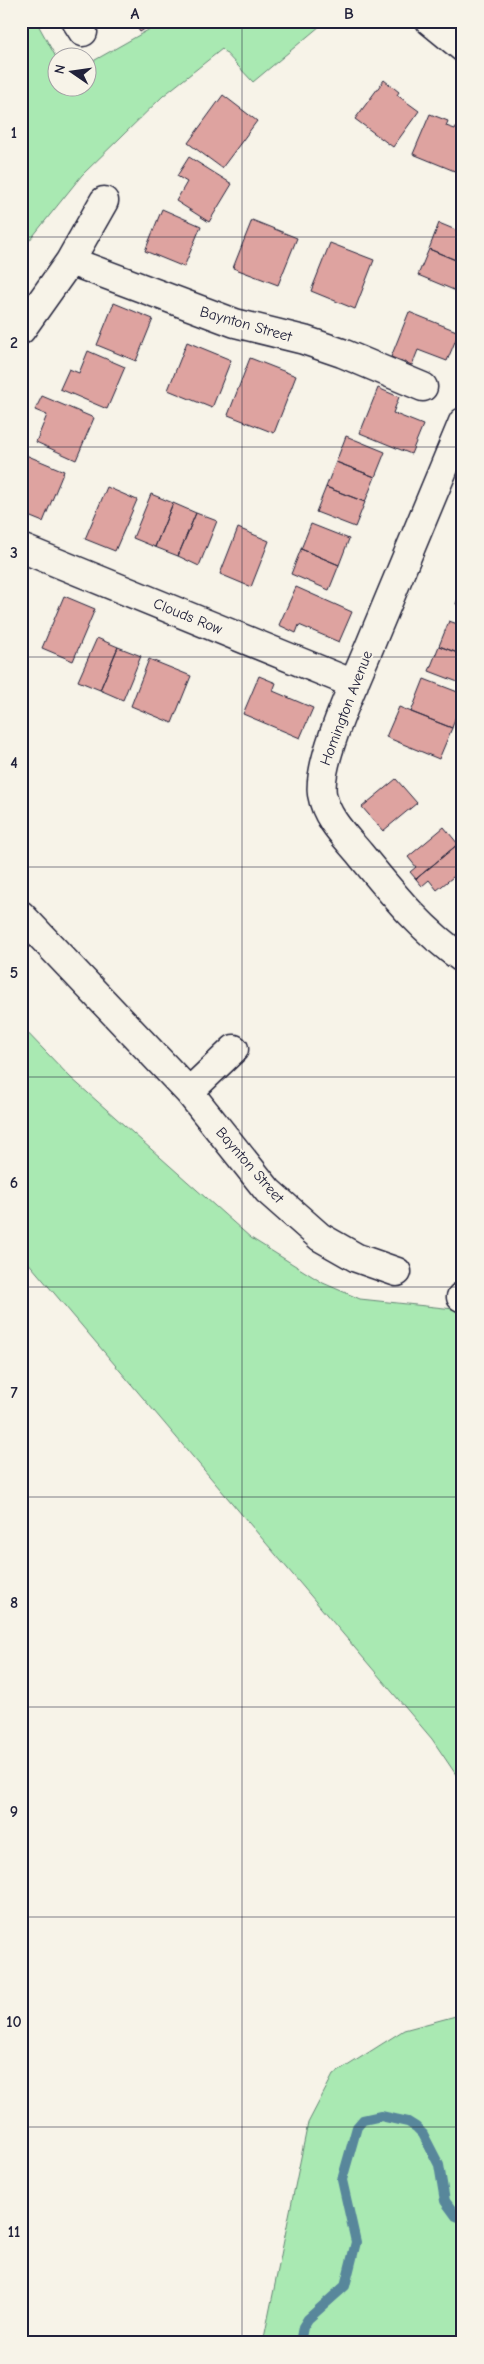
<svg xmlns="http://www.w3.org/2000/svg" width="484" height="2364" viewBox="0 0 484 2364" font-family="'Comic Neue',sans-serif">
	<rect width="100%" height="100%" fill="#f7f3e8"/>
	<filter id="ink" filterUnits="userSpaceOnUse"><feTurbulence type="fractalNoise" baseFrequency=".02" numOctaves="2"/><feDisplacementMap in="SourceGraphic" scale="10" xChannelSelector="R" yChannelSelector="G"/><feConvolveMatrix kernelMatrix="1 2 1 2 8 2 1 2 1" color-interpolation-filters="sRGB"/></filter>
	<g filter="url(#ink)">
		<!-- green -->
		<path fill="#a9e9b2" stroke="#668676" d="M 21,21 L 36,21 L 57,59 L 58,88 L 88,88 L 88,64 L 164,21 L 326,21 L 253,82 L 222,49 L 163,96 L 82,175 L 21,251 Z
			M 21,1026 L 70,1077 L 251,1238 L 323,1283 L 360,1299 L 463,1310 L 463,1785 L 432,1739 L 21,1254 Z
			M 463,2014 L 463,2343 L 263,2343 L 308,2123 L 333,2075 L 404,2030 Z"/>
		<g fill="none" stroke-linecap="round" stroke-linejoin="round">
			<!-- stream -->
			<path stroke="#58879b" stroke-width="10" d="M 300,2343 L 303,2327 L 308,2319 L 345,2286 L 356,2242 L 342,2180 L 357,2127 L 363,2120 L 381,2116 L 408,2122 L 416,2127 L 423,2134 L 439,2165 L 445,2201 L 456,2216 L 463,2219"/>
		</g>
		<!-- building -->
		<path fill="#dea3a0" stroke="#22223b" d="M 133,21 L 157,21 L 140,32 Z
			M 384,80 L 399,92 L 397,95 L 419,111 L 393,147 L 355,119 Z
			M 223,95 L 257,121 L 222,168 L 188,143 Z
			M 430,114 L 448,121 L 446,126 L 455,129 L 461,116 L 463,117 L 463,157 L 457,172 L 413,154 Z
			M 189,157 L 232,184 L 209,222 L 176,201 L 187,182 L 177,176 Z
			M 162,209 L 201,226 L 184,267 L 145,251 Z
			M 252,220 L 297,238 L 278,285 L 233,268 Z
			M 439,223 L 463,233 L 463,263 L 429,249 Z
			M 330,243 L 374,260 L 355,309 L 311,291 Z
			M 429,249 L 463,263 L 461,293 L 418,275 Z
			M 114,303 L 153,319 L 136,361 L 97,345 Z
			M 409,312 L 459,332 L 447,361 L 418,350 L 412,365 L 391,357 Z
			M 187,342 L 231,360 L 212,408 L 168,390 Z
			M 88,351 L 125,367 L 107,409 L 60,389 L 69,369 L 79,373 Z
			M 250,358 L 296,376 L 274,433 L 228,415 Z
			M 378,388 L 399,397 L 393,413 L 423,425 L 411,454 L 360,433 Z
			M 42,396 L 94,418 L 76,460 L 36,442 L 47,415 L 35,410 Z
			M 346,436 L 385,452 L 375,477 L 336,462 Z
			M 21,453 L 64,471 L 43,522 L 21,513 L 25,503 L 21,502 Z
			M 336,462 L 375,477 L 365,502 L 326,487 Z
			M 107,487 L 137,500 L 115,551 L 85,539 Z
			M 326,487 L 365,502 L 355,527 L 316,512 Z
			M 151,494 L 173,503 L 155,547 L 133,538 Z
			M 173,503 L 196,513 L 178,556 L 155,547 Z
			M 196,513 L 217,521 L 199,566 L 178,556 Z
			M 311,524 L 349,539 L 339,565 L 301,549 Z
			M 238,528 L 269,541 L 251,587 L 220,574 Z
			M 301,549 L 339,565 L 329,590 L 291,574 Z
			M 463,586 L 463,607 L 456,604 Z
			M 296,587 L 352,612 L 339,642 L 299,625 L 296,633 L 279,625 Z
			M 64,596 L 95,609 L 73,661 L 42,648 Z
			M 449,621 L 463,626 L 463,655 L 439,646 Z
			M 97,638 L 118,647 L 100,690 L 78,681 Z
			M 439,646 L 463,655 L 463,684 L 429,671 Z
			M 118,647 L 141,656 L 123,700 L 100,690 Z
			M 149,659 L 191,676 L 172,723 L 131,706 Z
			M 259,676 L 276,683 L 273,691 L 313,708 L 300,738 L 243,714 Z
			M 424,679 L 463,694 L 452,728 L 411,712 Z
			M 399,707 L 452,728 L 439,759 L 386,737 Z
			M 396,779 L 417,803 L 383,831 L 362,807 Z
			M 444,827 L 458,844 L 416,879 L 410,872 L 416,867 L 408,857 Z
			M 458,844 L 463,850 L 463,869 L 437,890 L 429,880 L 422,886 L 416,879 Z"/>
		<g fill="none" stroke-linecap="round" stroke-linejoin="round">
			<defs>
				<path id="street" d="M 76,21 L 83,32
					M 430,21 L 463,48
					M 70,261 L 235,323 L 304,340 L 342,353 L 423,387
					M 21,330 L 70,261 L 104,201
					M 463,422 C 433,494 403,566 373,638 C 359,673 317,760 322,794 C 326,818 345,836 360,854 C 392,893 421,930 463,959
					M 21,548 L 354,684
					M 21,915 L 189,1092 L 268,1191 L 320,1237 L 357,1258 L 397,1272
					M 189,1092 L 234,1049
					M 461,1297 L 463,1298"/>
			</defs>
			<!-- street casing -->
			<use href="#street" stroke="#22223b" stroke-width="31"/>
			<!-- street -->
			<use href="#street" stroke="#f7f3e8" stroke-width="28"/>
		</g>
	</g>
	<!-- grid -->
	<path fill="none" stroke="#22223b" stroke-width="1" stroke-opacity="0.55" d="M 242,21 L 242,2343M 21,237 L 463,237M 21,447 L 463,447M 21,657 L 463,657M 21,867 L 463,867M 21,1077 L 463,1077M 21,1287 L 463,1287M 21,1497 L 463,1497M 21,1707 L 463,1707M 21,1917 L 463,1917M 21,2127 L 463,2127"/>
	<g text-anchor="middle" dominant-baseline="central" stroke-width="4" stroke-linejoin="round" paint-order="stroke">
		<!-- street labels -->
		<g font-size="15" fill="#22223b" stroke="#f7f3e8">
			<text transform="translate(246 324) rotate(16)">Baynton Street</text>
			<text transform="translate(188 616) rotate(22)">Clouds Row</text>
			<text transform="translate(346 708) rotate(-69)">Homington Avenue</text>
			<text transform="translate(250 1165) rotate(49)">Baynton Street</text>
		</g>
	</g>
	<!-- margin -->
	<rect width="484" height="2364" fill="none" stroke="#f7f3e8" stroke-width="55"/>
	<!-- north arrow -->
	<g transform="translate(72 72) rotate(283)"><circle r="24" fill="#f7f3e8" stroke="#a29fa3"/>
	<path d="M0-4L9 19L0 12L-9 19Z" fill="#22223b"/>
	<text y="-8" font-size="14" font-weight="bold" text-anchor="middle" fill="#22223b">N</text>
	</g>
	<rect x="28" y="28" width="428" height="2308" fill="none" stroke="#22223b" stroke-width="2"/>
	<g font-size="16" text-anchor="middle" font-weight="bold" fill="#22223b">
		<text x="135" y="19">A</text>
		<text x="349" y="19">B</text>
		<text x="14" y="138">1</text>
		<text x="14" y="348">2</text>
		<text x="14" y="558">3</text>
		<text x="14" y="768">4</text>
		<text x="14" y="978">5</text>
		<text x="14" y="1188">6</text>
		<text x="14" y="1398">7</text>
		<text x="14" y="1608">8</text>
		<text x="14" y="1817">9</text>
		<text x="14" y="2027">10</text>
		<text x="14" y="2237">11</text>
	</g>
</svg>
